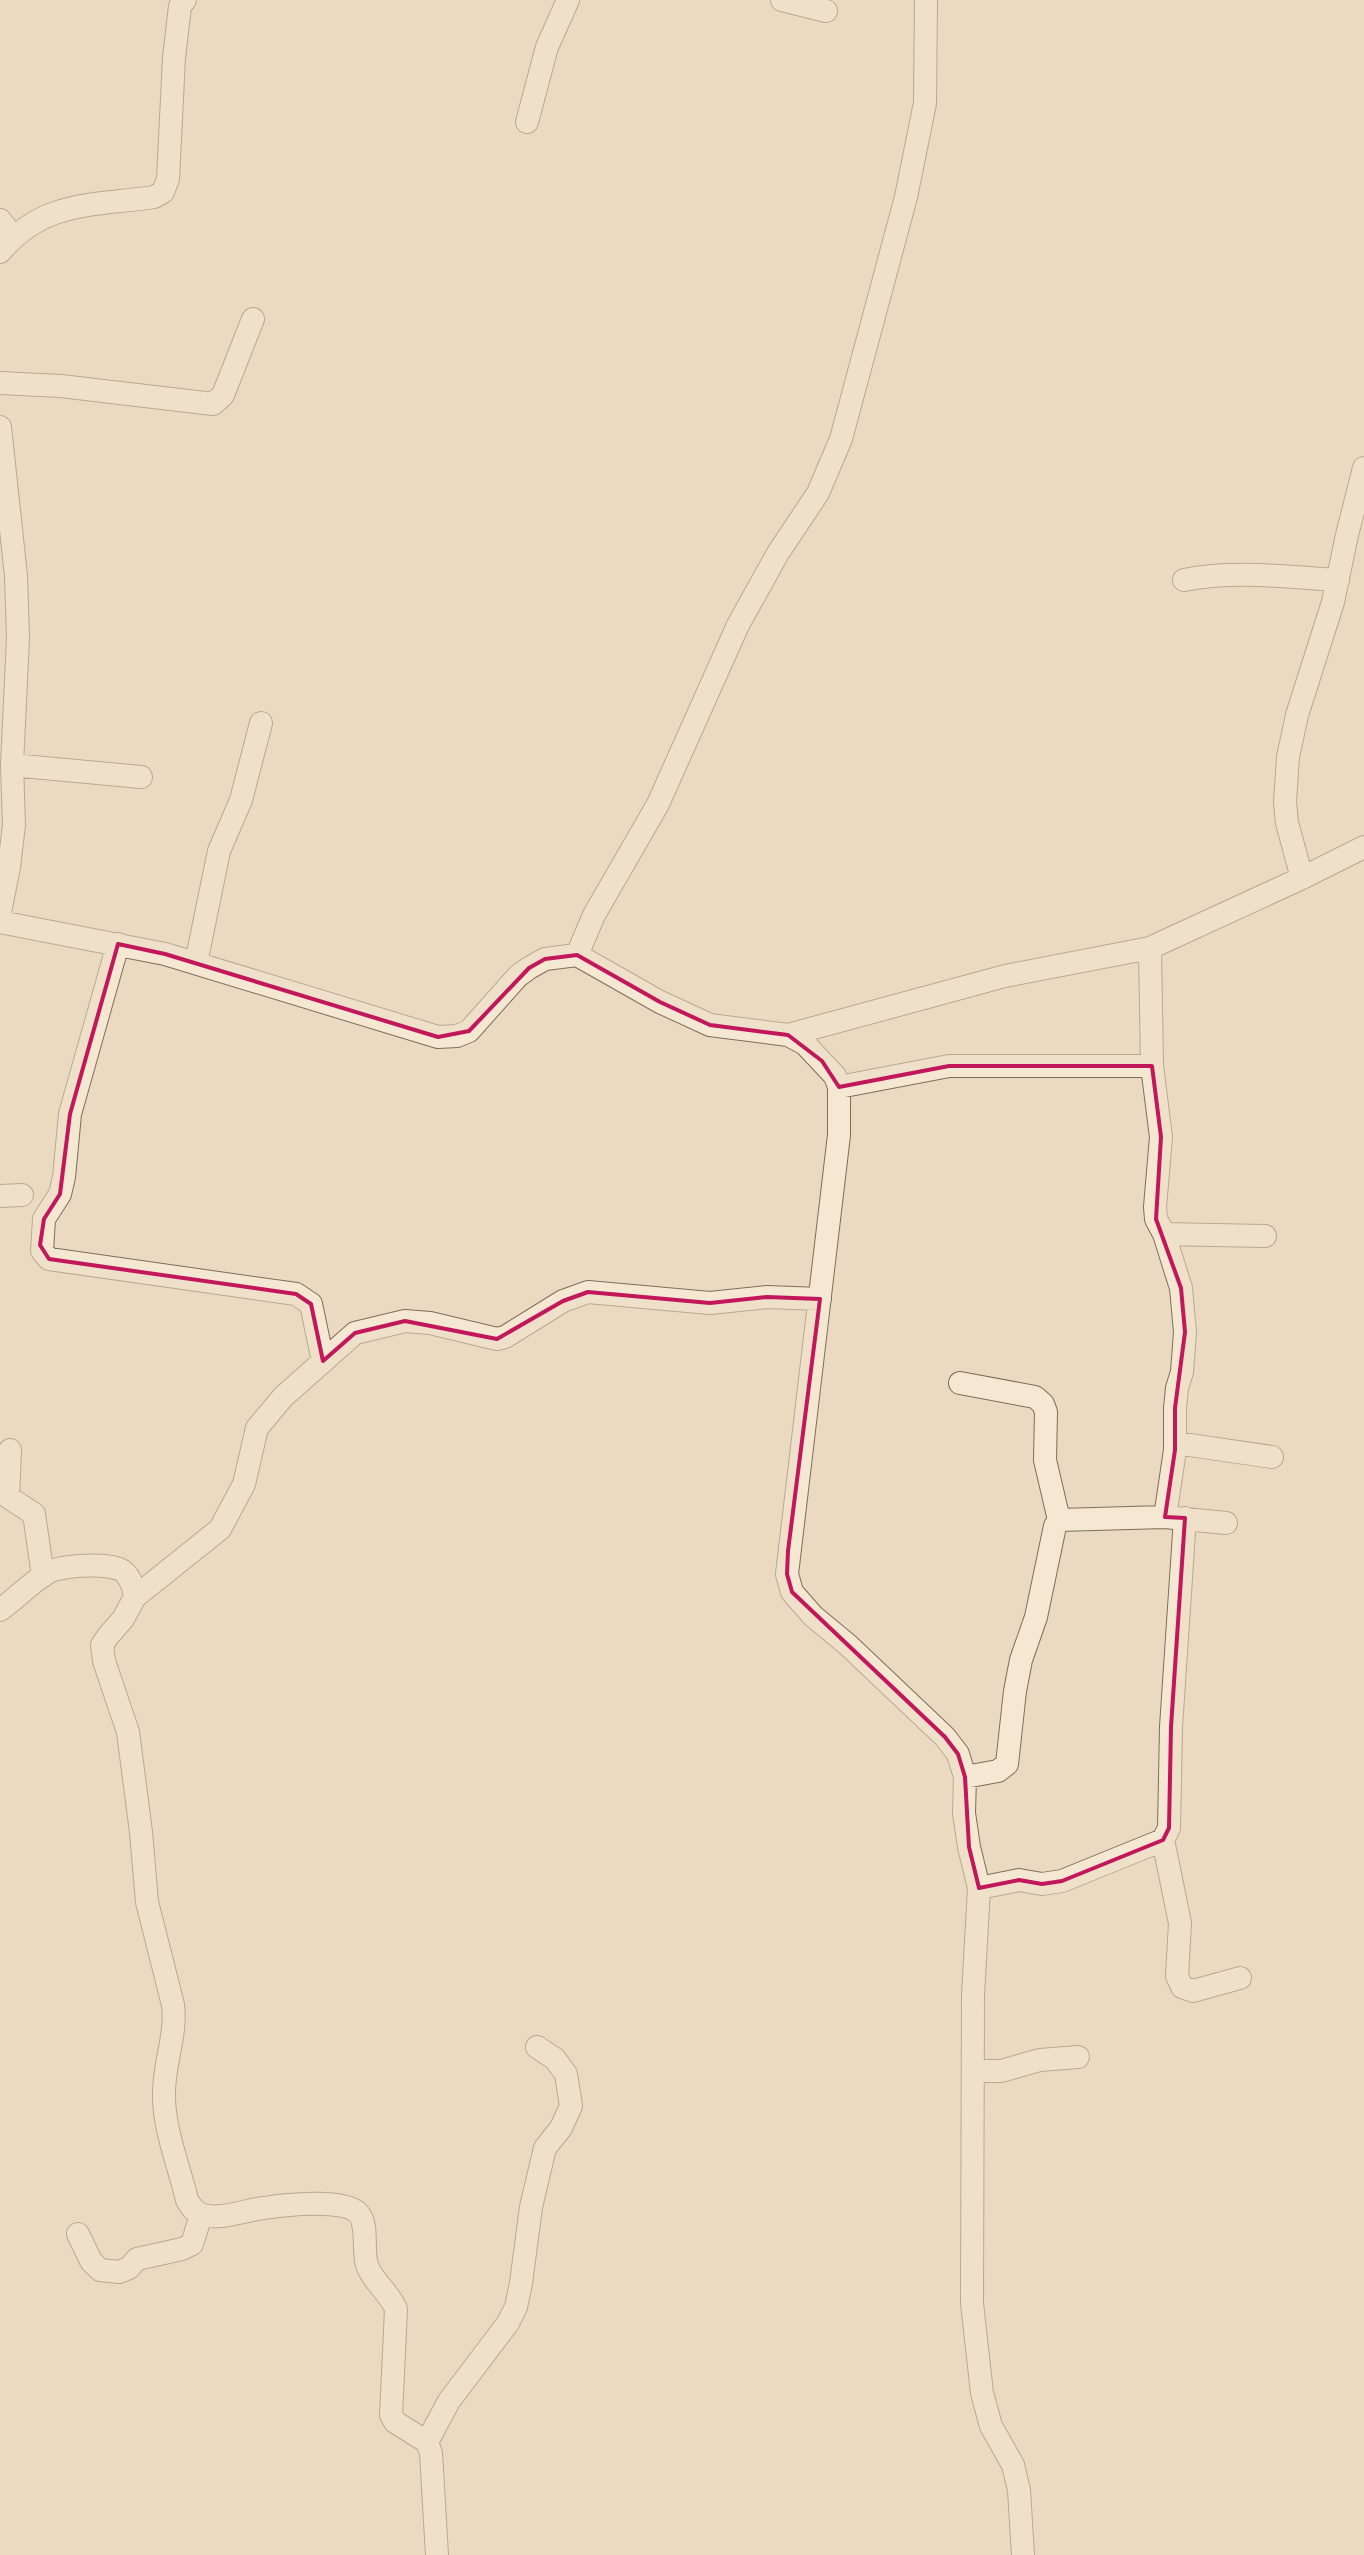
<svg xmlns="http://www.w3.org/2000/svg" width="1364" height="2555" viewBox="0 0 1364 2555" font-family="Lora,serif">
	<rect width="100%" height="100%" fill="#e9dac1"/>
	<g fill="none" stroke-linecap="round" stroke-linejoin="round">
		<defs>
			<path id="minor" d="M 782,0 L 826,11
				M 527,122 L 547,47 L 568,0
				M 0,220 L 13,237
				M 0,252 C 44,200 93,206 154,197 L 163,192 L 168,179 L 174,58 L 180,6 L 185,0
				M 0,383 L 61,386 L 213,404 L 223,395 L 253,319
				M 0,427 L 16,576 L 18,638 L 12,765 L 14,825 L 9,867 L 0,912
				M 1184,580 C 1234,570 1287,577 1338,580
				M 12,765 L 141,777
				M 1302,878 L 1287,823 L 1285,802 L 1288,757 L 1297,715 L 1333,602 L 1347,535 L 1364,468
				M 0,922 L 165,954 L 438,1037 L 457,1036 L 469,1031 L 518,976 L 529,968 L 545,959 L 577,955 L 660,1002 L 710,1025 L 788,1035 L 805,1044 L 835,1076 L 839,1087 L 839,1135 L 787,1574 L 792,1592 L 813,1616 L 848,1645 L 945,1737 L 958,1754 L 965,1777 L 964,1813 L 969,1847 L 979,1888 L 973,1995 L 972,2303 L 982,2393 L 991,2426 L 1013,2465 L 1019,2490 L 1023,2555
				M 118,944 L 70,1114 L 64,1177 L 60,1194 L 44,1219 L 42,1251 L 49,1259 L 296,1294 L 311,1304 L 323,1361
				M 1150,948 L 1152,1066 L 1161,1137 L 1155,1207 L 1156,1219 L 1164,1234 L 1181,1288 L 1185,1332 L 1182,1372 L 1177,1388 L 1175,1408 L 1175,1450 L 1165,1517
				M 577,955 L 594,915 L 658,804 L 738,625 L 778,553 L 818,493 L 841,439 L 906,197 L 925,103 L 926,0
				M 196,963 L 219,851 L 241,800 L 261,723
				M 788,1035 L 1005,976 L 1150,948 L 1302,878 L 1364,847
				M 839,1087 L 949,1066 L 1152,1066
				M 0,1196 L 22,1195
				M 1164,1234 L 1265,1236
				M 960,1383 L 1035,1397 L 1043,1404 L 1046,1412 L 1045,1460 L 1059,1520
				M 1176,1443 L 1272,1457
				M 10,1450 L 8,1497 L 34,1514 L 43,1576
				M 0,1610 C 17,1598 31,1582 49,1572 C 62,1565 114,1562 124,1572 C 132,1580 133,1587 135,1597
				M 965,1777 L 998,1771 L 1007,1764 L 1015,1691 L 1021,1660 L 1036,1617 L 1055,1526 L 1059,1520 L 1165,1517 L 1226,1523
				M 1163,1840 L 1180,1923 L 1177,1976 L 1182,1987 L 1193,1991 L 1240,1978
				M 979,1888 L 1019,1880 L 1042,1884 L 1062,1881 L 1163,1840 L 1169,1828 L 1171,1727 L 1185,1518
				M 974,2071 L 1001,2071 L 1040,2060 L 1078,2057
				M 78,2234 L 91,2261 L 100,2270 L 119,2272 L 129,2268 L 137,2259 L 182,2249 L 192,2244 L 201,2215
				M 427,2442 L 449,2401 L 508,2323 L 516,2307 L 521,2283 L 531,2207 L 545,2148 L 561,2128 L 571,2106 L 566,2074 L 555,2059 L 537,2047
				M 437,2555 L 431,2453 L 427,2442 L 395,2422 L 391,2415 L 396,2309 C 389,2292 372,2281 367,2265 C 362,2249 369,2225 358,2213 C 344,2198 283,2205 264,2208 C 245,2210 222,2220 203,2215 C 195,2213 191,2207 187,2200 C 179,2166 164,2130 164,2096 C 163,2065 177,2035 173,2005 L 147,1902 L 141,1832 L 128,1732 L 104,1661 L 102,1645 L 108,1636 L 123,1619 L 135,1597 L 220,1529 L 244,1484 L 257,1428 L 283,1397 L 355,1333 L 405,1321 L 430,1323 L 497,1339 L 505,1337 L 563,1301 L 588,1292 L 710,1303 L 767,1297 L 820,1299"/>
		</defs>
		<!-- minor casing -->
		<use href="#minor" stroke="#816c5a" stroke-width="24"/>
		<!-- minor -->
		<use href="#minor" stroke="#f5e8d3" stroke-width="22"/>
	</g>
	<!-- marked area -->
	<path d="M0 0H1364V2555H0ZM 118,944 L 165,954 L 438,1037 L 469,1031 L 529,968 L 545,959 L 577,955 L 660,1002 L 710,1025 L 788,1035 L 822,1061 L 839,1087 L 949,1066 L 1152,1066 L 1161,1137 L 1156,1219 L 1181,1288 L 1185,1332 L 1175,1408 L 1175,1450 L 1165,1517 L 1185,1518 L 1171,1727 L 1169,1828 L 1163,1840 L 1062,1881 L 1042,1884 L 1019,1880 L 979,1888 L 969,1847 L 965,1777 L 958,1754 L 945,1737 L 792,1592 L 787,1574 L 788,1551 L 820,1299 L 767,1297 L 710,1303 L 588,1292 L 563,1301 L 497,1339 L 405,1321 L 355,1333 L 323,1361 L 311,1304 L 296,1294 L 49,1259 L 40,1245 L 44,1219 L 60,1194 L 70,1114 Z" fill="#e9dac1" fill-opacity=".55" fill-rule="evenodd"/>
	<path fill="none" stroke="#c2185b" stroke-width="4" stroke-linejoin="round" d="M 118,944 L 165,954 L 438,1037 L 469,1031 L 529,968 L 545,959 L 577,955 L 660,1002 L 710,1025 L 788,1035 L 822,1061 L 839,1087 L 949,1066 L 1152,1066 L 1161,1137 L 1156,1219 L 1181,1288 L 1185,1332 L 1175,1408 L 1175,1450 L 1165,1517 L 1185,1518 L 1171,1727 L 1169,1828 L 1163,1840 L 1062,1881 L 1042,1884 L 1019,1880 L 979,1888 L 969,1847 L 965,1777 L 958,1754 L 945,1737 L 792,1592 L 787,1574 L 788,1551 L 820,1299 L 767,1297 L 710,1303 L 588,1292 L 563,1301 L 497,1339 L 405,1321 L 355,1333 L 323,1361 L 311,1304 L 296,1294 L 49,1259 L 40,1245 L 44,1219 L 60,1194 L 70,1114 Z"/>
</svg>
